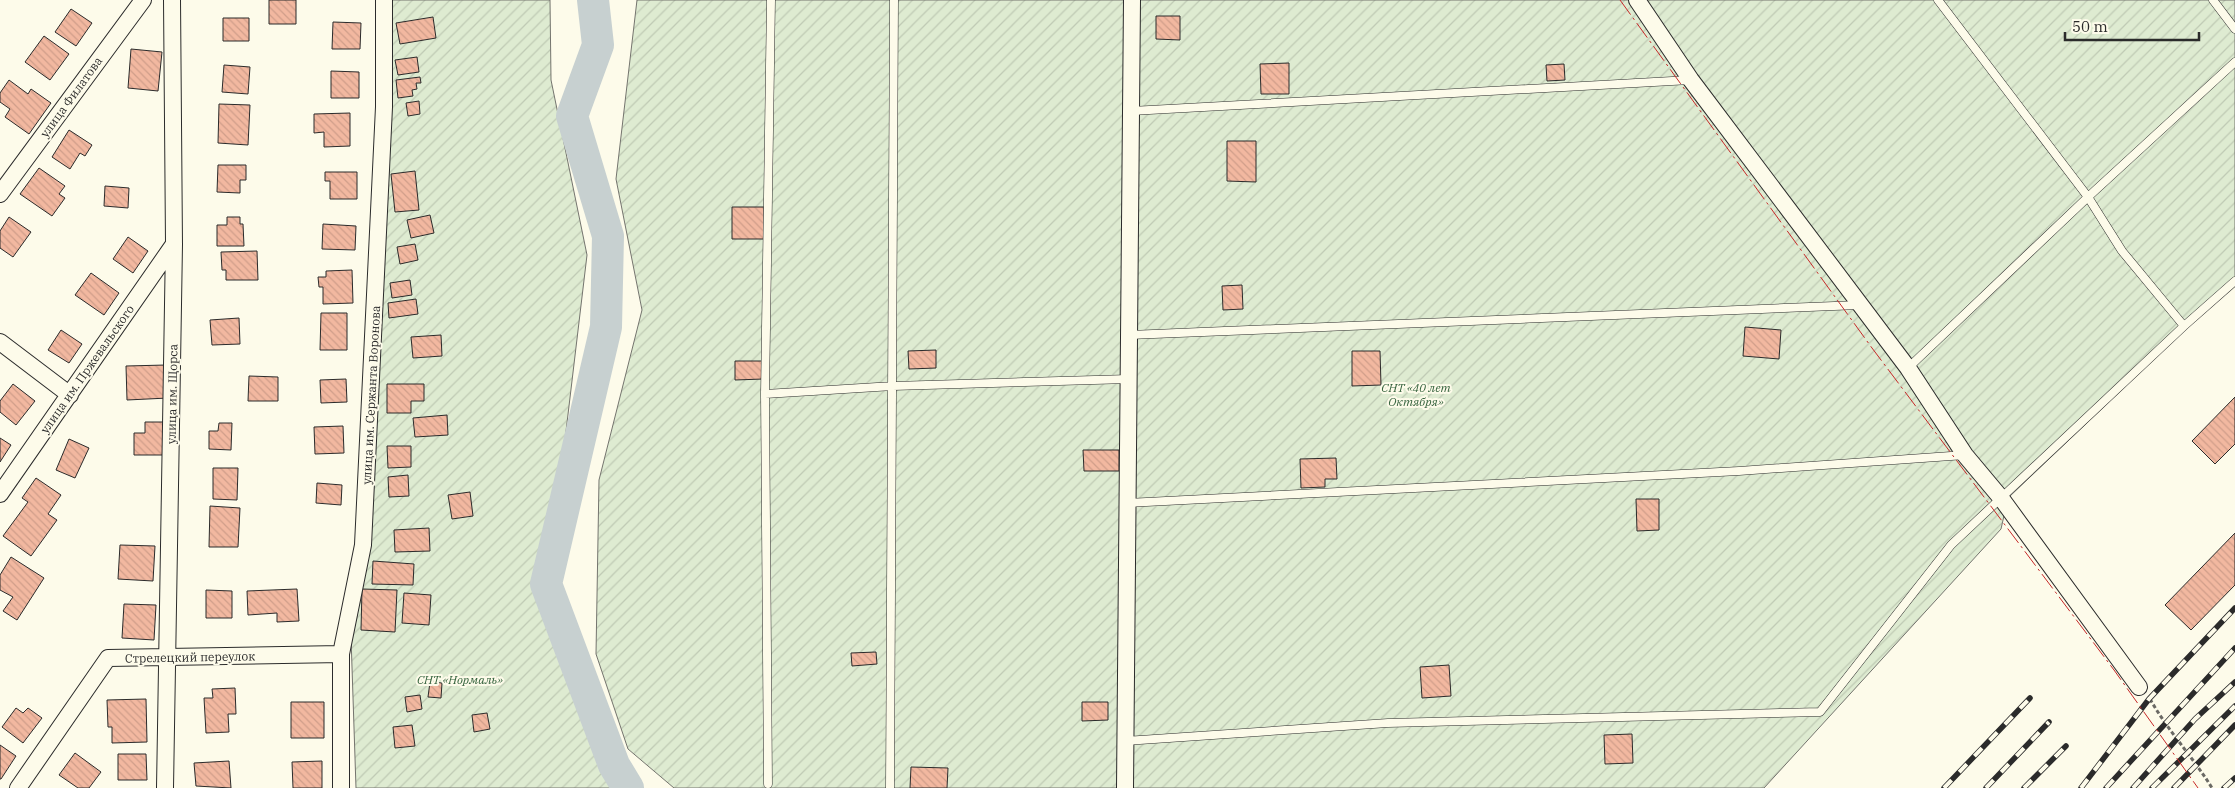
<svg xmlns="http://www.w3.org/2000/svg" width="2235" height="788" viewBox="0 0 2235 788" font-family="'IBM Plex Serif',serif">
	<defs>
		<pattern id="garden-furrows" width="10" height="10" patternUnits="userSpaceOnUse" patternTransform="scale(1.25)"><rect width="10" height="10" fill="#deebd1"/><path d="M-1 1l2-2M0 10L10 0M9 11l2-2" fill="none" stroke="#bfcab4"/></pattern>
		<pattern id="building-back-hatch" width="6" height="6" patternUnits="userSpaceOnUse" patternTransform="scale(1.25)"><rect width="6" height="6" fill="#f2b8a0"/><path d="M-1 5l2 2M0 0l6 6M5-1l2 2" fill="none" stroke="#d09e8a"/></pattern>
	</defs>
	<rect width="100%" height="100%" fill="#fdfbea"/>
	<!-- garden -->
	<path fill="url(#garden-furrows)" stroke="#74746e" d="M 386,0 L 550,0 L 551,80 L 587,255 L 546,599 L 610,788 L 356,788 L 351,637 Z
		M 637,0 L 2235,0 L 2235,285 L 2214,302 L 2008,498 L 2001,529 L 1764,788 L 674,788 L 628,749 L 596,654 L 599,480 L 642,310 L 616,179 Z"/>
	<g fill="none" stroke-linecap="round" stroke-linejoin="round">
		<!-- river -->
		<path stroke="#c7d0d0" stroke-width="32" d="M 593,0 L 598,45 L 572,116 L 608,236 L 606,327 L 546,584 L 614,765 L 628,788"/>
	</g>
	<!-- building -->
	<path fill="url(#building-back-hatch)" stroke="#2b2b2b" d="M 269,0 L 296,0 L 296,24 L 269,24 Z
		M 71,9 L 92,23 L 76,46 L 55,32 Z
		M 1156,16 L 1180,16 L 1180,40 L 1156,39 Z
		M 433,17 L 436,38 L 400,44 L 396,23 Z
		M 223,18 L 249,18 L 249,41 L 223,41 Z
		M 333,22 L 361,23 L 360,49 L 332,49 Z
		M 44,36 L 69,54 L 50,80 L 25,62 Z
		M 131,49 L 162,52 L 158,91 L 128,88 Z
		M 417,57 L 419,72 L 398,75 L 395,60 Z
		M 1289,63 L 1289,94 L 1261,94 L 1260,64 Z
		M 1564,64 L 1565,80 L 1547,81 L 1546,65 Z
		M 224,65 L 250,67 L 248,94 L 222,92 Z
		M 331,71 L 359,72 L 359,98 L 331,98 Z
		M 420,77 L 421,83 L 416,83 L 417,89 L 412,90 L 413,96 L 398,98 L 396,80 Z
		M 9,80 L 28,94 L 31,89 L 51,103 L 29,134 L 5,117 L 10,109 L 0,102 L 0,93 Z
		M 419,101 L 420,114 L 408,116 L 406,103 Z
		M 219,104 L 250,105 L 248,145 L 218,143 Z
		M 350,113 L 350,146 L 324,147 L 324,132 L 314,133 L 314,114 Z
		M 69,130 L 92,145 L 85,156 L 80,153 L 70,169 L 52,157 Z
		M 1227,141 L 1256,141 L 1256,182 L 1227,181 Z
		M 218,165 L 246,165 L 246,180 L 240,180 L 240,193 L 217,192 Z
		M 39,168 L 65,186 L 59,194 L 65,198 L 52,216 L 20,194 Z
		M 415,171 L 419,210 L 395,212 L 391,174 Z
		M 325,172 L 357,172 L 357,199 L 330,199 L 330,181 L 325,181 Z
		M 105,186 L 129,188 L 128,208 L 104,206 Z
		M 732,207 L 764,207 L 764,239 L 732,239 Z
		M 430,215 L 434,233 L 411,238 L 407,220 Z
		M 9,217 L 31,232 L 13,257 L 0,248 L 0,231 Z
		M 227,217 L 240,217 L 240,224 L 243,224 L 244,246 L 217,246 L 217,225 L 227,225 Z
		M 323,224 L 356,226 L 355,250 L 322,249 Z
		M 128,237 L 148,251 L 133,273 L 113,259 Z
		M 415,244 L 418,260 L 400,264 L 397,247 Z
		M 257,251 L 258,280 L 226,280 L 226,270 L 222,270 L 221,252 Z
		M 352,270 L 353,303 L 323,304 L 323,287 L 319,287 L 318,277 L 326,277 L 326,271 Z
		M 91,273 L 119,293 L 104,315 L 75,295 Z
		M 410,280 L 412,295 L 392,298 L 390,283 Z
		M 1242,285 L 1243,309 L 1223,310 L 1222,286 Z
		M 416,299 L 418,314 L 389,318 L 388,303 Z
		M 321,313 L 347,313 L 347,350 L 320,350 Z
		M 239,318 L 240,344 L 212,345 L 210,320 Z
		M 1745,327 L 1781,330 L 1779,359 L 1743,356 Z
		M 61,330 L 82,344 L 69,363 L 48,350 Z
		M 441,335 L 442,356 L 413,358 L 411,337 Z
		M 936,350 L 936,368 L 909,369 L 908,351 Z
		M 1352,351 L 1380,351 L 1381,385 L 1352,386 Z
		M 735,361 L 763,361 L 763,379 L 735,380 Z
		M 166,365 L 168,398 L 127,400 L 126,366 Z
		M 249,376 L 278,377 L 278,401 L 248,401 Z
		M 346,379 L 347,402 L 321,403 L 320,380 Z
		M 13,384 L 35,401 L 16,425 L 0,412 L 0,401 Z
		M 387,384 L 424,384 L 424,401 L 411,401 L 411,413 L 387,413 Z
		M 2235,397 L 2235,444 L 2215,464 L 2192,441 Z
		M 447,415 L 448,435 L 415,437 L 413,418 Z
		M 145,422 L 165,422 L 165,455 L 134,455 L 134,433 L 145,433 Z
		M 219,423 L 232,423 L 231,450 L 209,449 L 209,431 L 218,431 Z
		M 343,426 L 344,453 L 315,454 L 314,427 Z
		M 0,438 L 11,445 L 0,462 Z
		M 69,439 L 89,448 L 75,478 L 56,470 Z
		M 387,446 L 411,446 L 411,467 L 388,468 Z
		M 1083,450 L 1119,450 L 1119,471 L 1084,471 Z
		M 1336,458 L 1337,479 L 1325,479 L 1325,487 L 1301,488 L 1300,459 Z
		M 213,468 L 238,468 L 237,500 L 213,499 Z
		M 408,475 L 409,496 L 389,497 L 388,477 Z
		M 36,478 L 61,495 L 48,514 L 57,520 L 31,556 L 3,536 L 28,502 L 22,498 Z
		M 317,483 L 342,485 L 341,505 L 316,503 Z
		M 470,492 L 473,516 L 452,519 L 448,495 Z
		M 1636,499 L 1659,499 L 1659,530 L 1637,531 Z
		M 210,506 L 240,508 L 238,547 L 209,547 Z
		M 429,528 L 430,551 L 395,552 L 394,530 Z
		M 2235,533 L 2235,585 L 2191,630 L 2165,605 Z
		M 120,545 L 155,546 L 153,581 L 118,579 Z
		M 11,557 L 44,578 L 17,620 L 3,611 L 13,597 L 0,590 L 0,575 Z
		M 373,561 L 414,564 L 413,585 L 372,584 Z
		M 297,589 L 299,621 L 277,622 L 277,613 L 248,615 L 247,591 Z
		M 362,589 L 397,590 L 395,632 L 361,630 Z
		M 206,590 L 232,591 L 232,618 L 206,618 Z
		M 404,593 L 431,595 L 429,625 L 402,623 Z
		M 124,604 L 156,605 L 154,640 L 122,638 Z
		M 876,652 L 877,664 L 852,666 L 851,653 Z
		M 1449,665 L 1451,696 L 1422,698 L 1420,667 Z
		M 430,682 L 442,683 L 441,698 L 428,697 Z
		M 235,688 L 236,714 L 228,714 L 229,732 L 206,733 L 204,698 L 213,698 L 212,689 Z
		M 420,695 L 422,709 L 407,712 L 405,697 Z
		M 146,699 L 147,742 L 112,743 L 112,727 L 108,727 L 107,700 Z
		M 291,702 L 324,702 L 324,738 L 291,738 Z
		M 1082,702 L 1108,702 L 1108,720 L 1082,721 Z
		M 16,708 L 23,713 L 28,708 L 42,718 L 23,743 L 2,727 Z
		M 487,713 L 490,729 L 474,732 L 472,715 Z
		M 412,725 L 415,746 L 395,748 L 393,727 Z
		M 1632,734 L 1633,763 L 1605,764 L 1604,735 Z
		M 0,745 L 16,756 L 1,779 L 0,779 Z
		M 75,753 L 101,772 L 89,788 L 78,788 L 59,775 Z
		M 118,754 L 146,754 L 147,780 L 118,780 Z
		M 229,761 L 231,788 L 196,786 L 194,763 Z
		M 322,761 L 322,788 L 293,788 L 292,762 Z
		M 911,767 L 948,768 L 947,788 L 910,788 Z"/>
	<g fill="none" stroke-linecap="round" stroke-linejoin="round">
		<defs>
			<path id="lane" d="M 1938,0 L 2088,197 L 2122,251 L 2184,326
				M 2213,0 L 2235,29
				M 1131,111 L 1690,80
				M 1129,335 L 1859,305
				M 1908,368 L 2088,197 L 2235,62
				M 765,394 L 893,386 L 1129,379
				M 1127,503 L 1739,471 L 1965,455
				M 1125,741 L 1388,723 L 1820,712 L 1951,545 L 2184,326 L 2235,281
				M 768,784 L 765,394 L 771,0
				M 890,788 L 894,0"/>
			<path id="street" d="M 1637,0 L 1691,80 L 1908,368 L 1965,455 L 2001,498 L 2139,687
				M 0,194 L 143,0
				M 0,342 L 70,395
				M 0,494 L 174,244
				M 18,788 L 108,658 L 341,654
				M 165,788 L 174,244 L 172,0
				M 341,788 L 341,654 L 363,545 L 384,107 L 384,0
				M 1125,788 L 1132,0"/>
		</defs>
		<!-- lane casing -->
		<use href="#lane" stroke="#2b2b2b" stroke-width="9"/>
		<!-- street casing -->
		<use href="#street" stroke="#2b2b2b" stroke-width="18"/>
		<!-- path -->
		<path stroke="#6a6964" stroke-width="3" stroke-dasharray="4 2.5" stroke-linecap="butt" d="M 2150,699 C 2168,731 2193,757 2212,788"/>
		<!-- lane -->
		<use href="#lane" stroke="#fdfbea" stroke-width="8"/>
		<!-- street -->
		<use href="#street" stroke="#fdfbea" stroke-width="16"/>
		<defs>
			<path id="rail" d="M 1944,788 L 2030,698
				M 1986,788 L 2049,722
				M 2024,788 L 2066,746
				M 2081,788 L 2149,699 L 2235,608
				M 2106,788 L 2235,648
				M 2133,788 L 2195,719 L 2235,682
				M 2152,788 L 2235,706
				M 2174,788 L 2235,725
				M 2224,788 L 2235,778"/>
		</defs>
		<!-- rail casing -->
		<use href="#rail" stroke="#2b2b2b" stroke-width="5.5"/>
		<!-- rail -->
		<use href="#rail" stroke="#fdfbea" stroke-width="4" stroke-dasharray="11" stroke-linecap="butt"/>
		<!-- power -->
		<path stroke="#c62828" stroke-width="1" stroke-dasharray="18 4 2.5 4" stroke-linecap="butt" d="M 1620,0 L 1872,348 L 2114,670 L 2198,788"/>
	</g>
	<g text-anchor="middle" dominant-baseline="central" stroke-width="4" stroke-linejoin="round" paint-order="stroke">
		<!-- street labels -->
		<g font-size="12" fill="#2b2b2b" stroke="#fdfbea">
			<text transform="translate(71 97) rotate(-54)">улица Филатова</text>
			<text transform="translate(87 369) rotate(-55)">улица им. Пржевальского</text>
			<text transform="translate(172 394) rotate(-89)">улица им. Щорса</text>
			<text transform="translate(371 395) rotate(-87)">улица им. Сержанта Воронова</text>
			<text transform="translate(190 657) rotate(-1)">Стрелецкий переулок</text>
		</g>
		<!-- park labels -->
		<g font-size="12" font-style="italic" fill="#34623c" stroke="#fdfbea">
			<text x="1416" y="387">СНТ «40 лет<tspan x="1416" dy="14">Октября»</tspan></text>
			<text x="460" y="679">СНТ «Нормаль»</text>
		</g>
	</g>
	<!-- scale -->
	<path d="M2065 32v8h134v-8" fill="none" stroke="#2b2b2b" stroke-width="2.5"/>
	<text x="2072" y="32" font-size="15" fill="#2b2b2b" stroke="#fdfbea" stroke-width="4" paint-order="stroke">50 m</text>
</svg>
